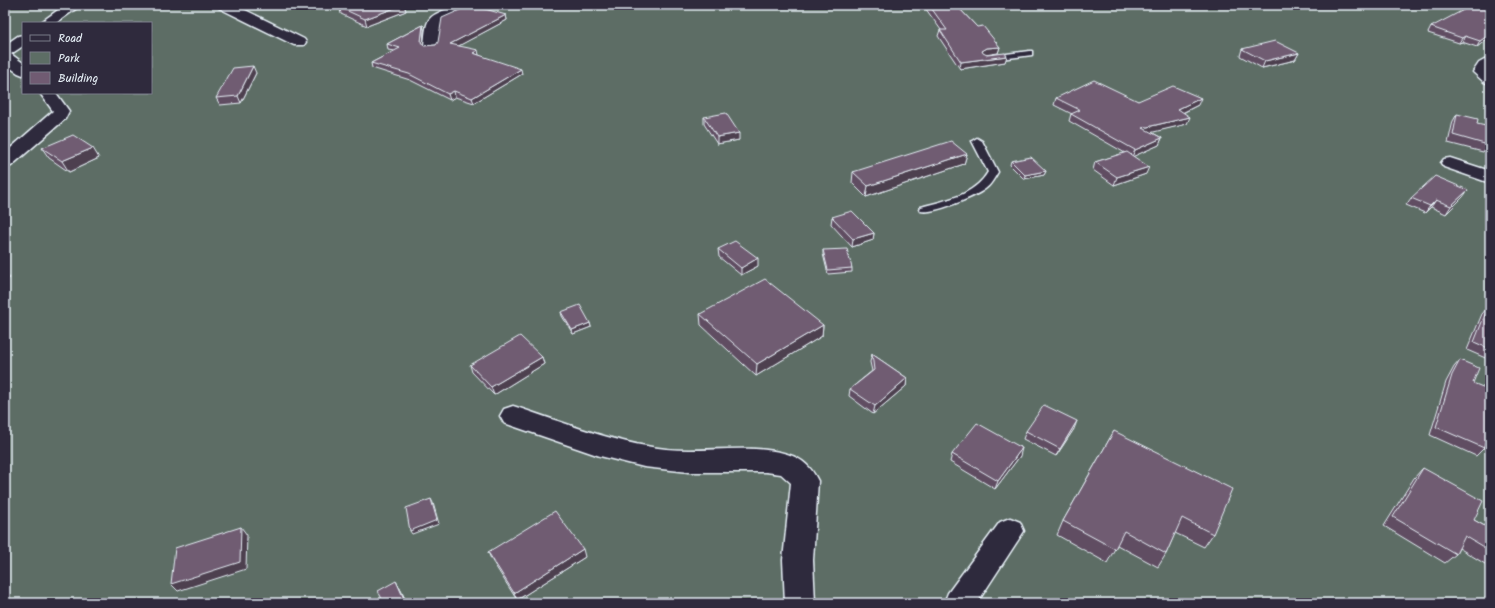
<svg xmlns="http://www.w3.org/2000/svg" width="1495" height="608" viewBox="0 0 1495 608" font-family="Kalam,sans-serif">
	<rect width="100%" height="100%" fill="#2f2a3d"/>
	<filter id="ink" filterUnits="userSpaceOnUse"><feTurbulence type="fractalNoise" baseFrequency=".025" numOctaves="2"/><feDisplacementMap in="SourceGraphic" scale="8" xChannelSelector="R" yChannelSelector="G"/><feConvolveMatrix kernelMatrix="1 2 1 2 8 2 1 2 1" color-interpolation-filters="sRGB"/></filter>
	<g filter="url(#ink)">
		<!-- green -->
		<path fill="#5d6d65" stroke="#a2afae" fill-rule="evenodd" d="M 5,5 L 1490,5 L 1490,603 L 5,603 ZM 23,23 L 151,23 L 151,93 L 23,93 Z"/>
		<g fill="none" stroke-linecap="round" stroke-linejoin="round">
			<defs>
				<path id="service" d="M 1029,51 L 1032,51 L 1032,55 L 992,60 L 988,58 L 992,56 Z
					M 977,138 L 982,141 L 998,172 C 994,178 991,185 985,189 C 975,197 933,214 921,211 L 920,209 L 921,207 C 946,200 974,196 988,172 L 972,141 Z"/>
				<path id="minor" d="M 65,5 L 81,5 L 56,23 L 40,23 Z
					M 217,5 L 235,5 L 304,39 L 306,42 L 304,45 L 294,45 L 219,8 Z
					M 457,5 L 476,5 L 474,8 L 442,22 L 438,47 L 436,50 L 426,50 L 424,47 C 427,13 427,18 457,5 Z
					M 23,35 L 23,46 L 11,54 L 23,63 L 23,75 L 18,73 L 5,64 L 5,45 L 18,36 Z
					M 1490,57 L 1490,84 L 1484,82 L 1473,72 L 1479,63 Z
					M 40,93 L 56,93 L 69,111 L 65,119 L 11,166 L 5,167 L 5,153 L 53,111 Z
					M 1450,158 L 1490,171 L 1490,183 L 1444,167 L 1441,163 L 1444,159 Z
					M 513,406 C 563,422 613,443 666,449 C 706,453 749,443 787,454 C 803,459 811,467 818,481 L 813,560 L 815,603 L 785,603 L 783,560 L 791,483 L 781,474 L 766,472 L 689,472 L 644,467 L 600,456 L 504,423 L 500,416 L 504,409 Z
					M 1010,518 L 1020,522 L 1024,531 L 977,603 L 944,603 L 948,593 L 1000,522 Z"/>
			</defs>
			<!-- service casing -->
			<use href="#service" stroke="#e8f1f8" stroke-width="3"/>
			<!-- minor casing -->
			<use href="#minor" stroke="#e8f1f8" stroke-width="3"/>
			<!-- service -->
			<use href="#service" fill="#2f2a3d" fill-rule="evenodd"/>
			<!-- minor -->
			<use href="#minor" fill="#2f2a3d" fill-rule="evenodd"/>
		</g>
		<!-- wall -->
		<path fill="#604e62" stroke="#e8f1f8" d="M 330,5 L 404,5 L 406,11 L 367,26 L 341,14 L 340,9 Z
			M 923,5 L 956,5 L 977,27 L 1000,47 L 998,53 L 986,55 L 987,55 L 1007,56 L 1005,62 L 960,69 L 938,36 L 940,30 L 941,30 Z
			M 506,15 L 507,20 L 458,46 L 522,74 L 474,103 L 455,97 L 450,100 L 410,80 L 372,68 L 371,63 L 394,51 L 388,50 L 387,44 L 423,25 L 424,30 L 423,44 L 424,46 L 436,45 Z
			M 1431,27 L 1490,37 L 1477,47 L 1462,42 L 1459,43 L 1428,33 Z
			M 1242,49 L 1299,53 L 1295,60 L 1262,68 L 1240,56 Z
			M 256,73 L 241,103 L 220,105 L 216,98 Z
			M 1056,98 L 1138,101 L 1198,105 L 1183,113 L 1187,124 L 1151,132 L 1162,138 L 1159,145 L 1133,156 L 1146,174 L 1114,185 L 1093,170 L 1095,162 L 1125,153 L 1069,121 L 1071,114 L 1072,114 L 1054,105 Z
			M 1457,114 L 1488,145 L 1483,152 L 1448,143 L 1453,121 Z
			M 704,117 L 739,140 L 717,144 L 704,124 Z
			M 42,148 L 99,158 L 69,172 L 49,158 Z
			M 967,154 L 964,164 L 866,197 L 852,183 L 853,172 Z
			M 1011,161 L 1046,171 L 1044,175 L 1024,179 L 1010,165 Z
			M 1463,197 L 1446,214 L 1431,207 L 1425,213 L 1406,205 L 1411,198 Z
			M 832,217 L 874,233 L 873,240 L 852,247 L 831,224 Z
			M 718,249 L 758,266 L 741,275 L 719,257 Z
			M 823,250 L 852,268 L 852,272 L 828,274 L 823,254 Z
			M 1488,307 L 1490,307 L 1490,360 L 1467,350 L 1482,314 Z
			M 561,312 L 590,323 L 591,327 L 573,334 L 562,316 Z
			M 700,314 L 823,325 L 822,336 L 756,376 L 701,325 Z
			M 872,354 L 907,378 L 906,386 L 873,414 L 849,396 L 850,389 L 872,371 L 870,362 Z
			M 542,357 L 544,364 L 494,395 L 472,372 L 470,365 Z
			M 1460,360 L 1473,383 L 1484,448 L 1476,456 L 1430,435 L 1446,382 L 1454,367 Z
			M 1074,429 L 1056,456 L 1023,439 L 1026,431 Z
			M 1114,431 L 1213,534 L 1204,547 L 1175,533 L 1166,554 L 1158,567 L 1117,545 L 1107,563 L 1057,535 L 1063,521 Z
			M 952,454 L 1020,456 L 995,489 L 950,462 Z
			M 1423,468 L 1474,520 L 1490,529 L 1490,567 L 1459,548 L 1456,554 L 1445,563 L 1384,526 L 1414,478 Z
			M 488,552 L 585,557 L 517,600 L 491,559 Z"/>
		<!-- shaded-wall -->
		<path fill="#4e4050" stroke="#e8f1f8" d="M 403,5 L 404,5 L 406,11 L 367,26 L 365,19 Z
			M 506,15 L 507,20 L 451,50 L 450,44 Z
			M 423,25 L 424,30 L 423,48 L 421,42 Z
			M 1490,34 L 1490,37 L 1477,47 L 1480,41 Z
			M 1465,36 L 1462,42 L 1459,43 L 1462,38 Z
			M 1000,47 L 998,53 L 985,55 L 981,57 L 982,51 L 987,48 Z
			M 478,50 L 479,55 L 473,53 Z
			M 1299,53 L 1295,60 L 1262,68 L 1265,61 Z
			M 1007,56 L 1005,62 L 960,69 L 961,62 Z
			M 253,66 L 256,73 L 241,103 L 238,96 Z
			M 521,69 L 522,74 L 474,103 L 472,98 Z
			M 454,91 L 455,97 L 450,100 L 448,94 Z
			M 1201,98 L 1198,105 L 1176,116 L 1178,109 Z
			M 1190,117 L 1187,124 L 1141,135 L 1143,128 Z
			M 739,133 L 739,140 L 717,144 L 717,137 Z
			M 1162,138 L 1159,145 L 1132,157 L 1135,150 Z
			M 93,148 L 99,158 L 69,172 L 62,161 Z
			M 967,154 L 964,164 L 866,197 L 868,186 Z
			M 1149,167 L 1146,174 L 1114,185 L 1117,177 Z
			M 1046,171 L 1044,175 L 1024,179 L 1025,175 Z
			M 1468,190 L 1463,197 L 1446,214 L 1451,206 Z
			M 1436,200 L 1431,207 L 1425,213 L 1430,206 Z
			M 874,233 L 873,240 L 852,247 L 853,239 Z
			M 758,258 L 758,266 L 741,275 L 741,268 Z
			M 5,272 L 10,278 L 5,283 Z
			M 590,323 L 591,327 L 573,334 L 572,330 Z
			M 823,325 L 822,336 L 756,376 L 757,364 Z
			M 542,357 L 544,364 L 494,395 L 491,387 Z
			M 907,378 L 906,386 L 873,414 L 875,406 Z
			M 1077,421 L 1074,429 L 1056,456 L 1060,449 Z
			M 1022,448 L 1020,456 L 995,489 L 998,481 Z
			M 431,499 L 433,503 L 439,524 L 412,534 L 410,531 Z
			M 241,527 L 247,535 L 246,569 L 178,591 L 171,584 Z
			M 583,549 L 585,557 L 517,600 L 514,593 Z
			M 396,581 L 400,588 L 407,603 L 406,603 Z"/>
		<!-- building -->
		<path fill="#705b72" stroke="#e8f1f8" d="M 342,5 L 403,5 L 365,19 L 339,7 L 344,6 Z
			M 471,5 L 506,15 L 450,44 L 478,50 L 473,53 L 521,69 L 472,98 L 454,91 L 448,94 L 409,74 L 371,63 L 400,48 L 387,44 L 423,25 L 421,42 L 424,46 L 436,45 L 438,42 L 442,18 Z
			M 929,5 L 956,5 L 977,27 L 983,26 L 1000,47 L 987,48 L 982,51 L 983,53 L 987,55 L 1005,53 L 1007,56 L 961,62 L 940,30 L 947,30 Z
			M 1473,5 L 1490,5 L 1490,34 L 1480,41 L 1465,36 L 1462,38 L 1431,27 Z
			M 1275,41 L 1299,53 L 1265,61 L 1242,49 Z
			M 253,66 L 238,96 L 216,98 L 233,68 Z
			M 1094,80 L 1138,101 L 1173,86 L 1201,98 L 1178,109 L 1190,117 L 1143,128 L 1162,138 L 1135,150 L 1071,114 L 1080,110 L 1056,98 Z
			M 726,113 L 739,133 L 717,137 L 704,117 Z
			M 1457,114 L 1478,119 L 1477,124 L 1490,127 L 1490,136 L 1488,145 L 1453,135 Z
			M 73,135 L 93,148 L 62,161 L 42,148 Z
			M 951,141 L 967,154 L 868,186 L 853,172 Z
			M 1127,152 L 1149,167 L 1117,177 L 1095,162 Z
			M 1031,157 L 1046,171 L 1025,175 L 1011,161 Z
			M 1435,176 L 1468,190 L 1451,206 L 1436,200 L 1430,206 L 1411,198 Z
			M 852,211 L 874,233 L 853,239 L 832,217 Z
			M 735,241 L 758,258 L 741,268 L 718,249 Z
			M 847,249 L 852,268 L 828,270 L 823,250 Z
			M 765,279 L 823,325 L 757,364 L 700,314 Z
			M 580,305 L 590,323 L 572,330 L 561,312 Z
			M 1488,307 L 1490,307 L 1490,349 L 1474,342 Z
			M 520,336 L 542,357 L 491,387 L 470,365 Z
			M 872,354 L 907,378 L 875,406 L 850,389 L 874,370 Z
			M 1460,360 L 1479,368 L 1473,383 L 1490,390 L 1490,422 L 1484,448 L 1436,427 L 1452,375 Z
			M 1044,405 L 1077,421 L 1060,449 L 1026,431 Z
			M 977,423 L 1022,448 L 998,481 L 952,454 Z
			M 1114,431 L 1232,489 L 1213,534 L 1182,518 L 1166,554 L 1124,531 L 1115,549 L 1063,521 Z
			M 1423,468 L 1483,501 L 1474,520 L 1490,529 L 1490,551 L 1465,536 L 1456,554 L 1393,517 Z
			M 431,499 L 437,520 L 410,531 L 406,508 Z
			M 555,511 L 583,549 L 514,593 L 488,552 Z
			M 241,527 L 240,562 L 171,584 L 175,548 Z
			M 396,581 L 406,603 L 374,603 L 382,599 L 378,591 Z
			M 743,601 L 759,603 L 742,603 Z"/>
	</g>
	<!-- margin -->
	<rect width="1495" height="608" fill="none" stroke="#2f2a3d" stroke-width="20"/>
	<rect x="10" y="10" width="1475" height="588" fill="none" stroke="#e8f1f8" stroke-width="1.5" filter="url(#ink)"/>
	<!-- legend -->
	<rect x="22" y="22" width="130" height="72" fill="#2f2a3d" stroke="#797a88"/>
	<rect x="30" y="35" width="20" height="6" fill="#2f2a3d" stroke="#797a88"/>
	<text x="58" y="42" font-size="12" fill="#e8f1f8">Road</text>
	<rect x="30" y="52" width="20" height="12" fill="#5d6d65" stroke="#797a88"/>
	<text x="58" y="62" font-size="12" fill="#e8f1f8">Park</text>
	<rect x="30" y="72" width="20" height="12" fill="#705b72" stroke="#797a88"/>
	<text x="58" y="82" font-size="12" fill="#e8f1f8">Building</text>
</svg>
